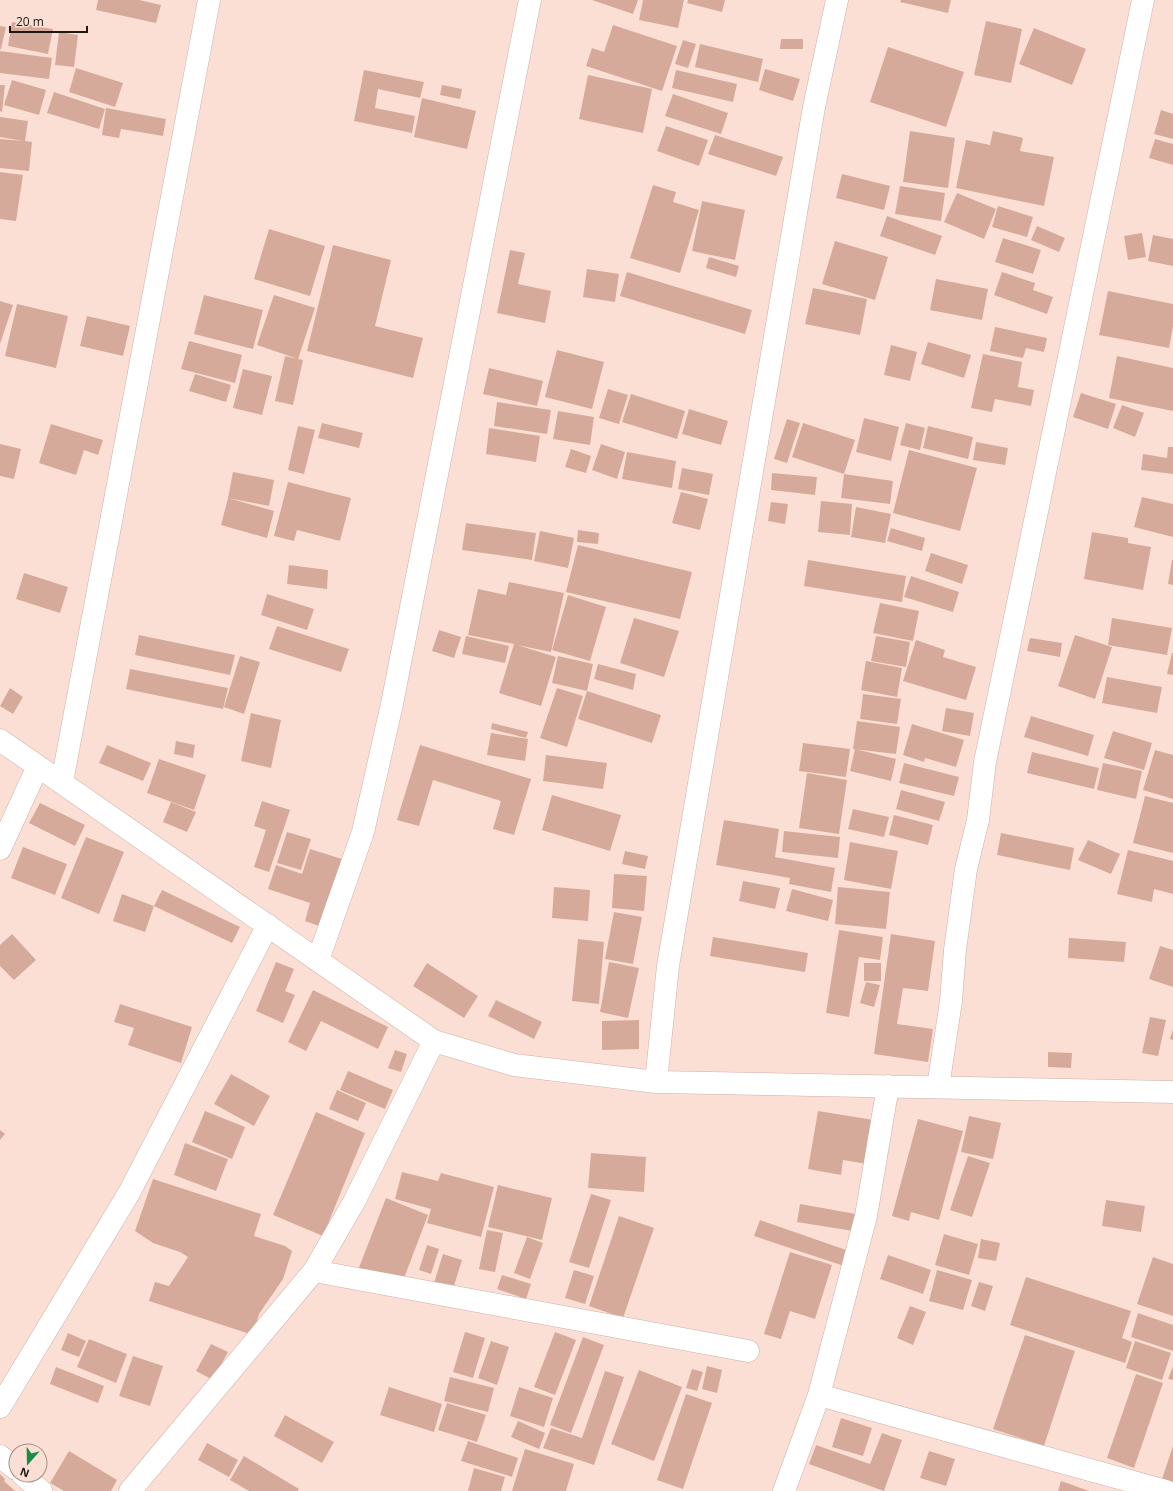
<svg xmlns="http://www.w3.org/2000/svg" width="1173" height="1491" viewBox="0 0 1173 1491" font-family="'Open Sans',sans-serif">
	<rect width="100%" height="100%" fill="#fcdfd4"/>
	<!-- building -->
	<path fill="#d6aa9a" d="M 98,0 L 139,0 L 161,5 L 156,23 L 96,10 Z
		M 592,0 L 638,0 L 633,14 Z
		M 643,0 L 684,0 L 678,28 L 639,20 Z
		M 688,0 L 725,0 L 722,12 L 687,3 Z
		M 901,0 L 951,0 L 948,13 L 900,2 Z
		M 986,21 L 1022,29 L 1011,83 L 974,75 Z
		M 12,22 L 53,29 L 48,54 L 8,46 Z
		M 613,25 L 677,46 L 662,91 L 586,66 L 592,48 L 604,52 Z
		M 0,26 L 6,27 L 1,49 L 0,49 Z
		M 1034,28 L 1086,49 L 1072,85 L 1019,64 Z
		M 59,32 L 78,35 L 74,67 L 55,65 Z
		M 781,39 L 803,39 L 803,49 L 780,49 Z
		M 683,40 L 696,44 L 688,68 L 675,64 Z
		M 700,44 L 763,59 L 758,82 L 695,67 Z
		M 888,47 L 964,72 L 946,127 L 870,102 Z
		M 0,51 L 52,58 L 49,79 L 0,73 Z
		M 76,68 L 123,83 L 115,107 L 69,92 Z
		M 765,69 L 800,79 L 793,101 L 759,90 Z
		M 364,70 L 424,82 L 420,98 L 378,89 L 375,108 L 415,116 L 412,133 L 354,121 Z
		M 676,70 L 737,84 L 733,102 L 672,88 Z
		M 588,75 L 652,89 L 643,133 L 579,119 Z
		M 12,80 L 46,90 L 39,115 L 4,105 Z
		M 0,85 L 5,85 L 2,112 L 0,111 Z
		M 442,85 L 462,89 L 460,99 L 440,95 Z
		M 54,92 L 105,109 L 99,129 L 47,113 Z
		M 673,94 L 728,113 L 721,134 L 665,116 Z
		M 422,98 L 476,111 L 467,149 L 414,137 Z
		M 106,108 L 166,119 L 163,136 L 121,129 L 119,138 L 102,135 Z
		M 1161,110 L 1173,114 L 1173,139 L 1154,134 Z
		M 0,117 L 28,121 L 25,141 L 32,142 L 29,171 L 0,168 L 0,139 L 23,141 L 0,137 Z
		M 666,126 L 708,140 L 699,166 L 657,151 Z
		M 910,131 L 955,138 L 948,188 L 903,182 Z
		M 993,131 L 1023,138 L 1020,151 L 1054,157 L 1044,206 L 956,188 L 966,140 L 990,145 Z
		M 715,135 L 783,157 L 776,176 L 708,154 Z
		M 1155,139 L 1173,144 L 1173,165 L 1149,158 Z
		M 0,172 L 23,175 L 16,221 L 0,219 Z
		M 842,174 L 890,186 L 884,210 L 836,198 Z
		M 653,185 L 676,192 L 673,202 L 699,210 L 680,273 L 630,258 Z
		M 900,186 L 945,193 L 941,221 L 895,214 Z
		M 957,193 L 996,209 L 984,239 L 944,222 Z
		M 702,201 L 745,210 L 735,260 L 692,251 Z
		M 998,206 L 1033,217 L 1027,237 L 992,227 Z
		M 887,216 L 942,236 L 935,255 L 880,236 Z
		M 1037,226 L 1065,238 L 1059,252 L 1031,240 Z
		M 269,229 L 325,246 L 310,296 L 254,279 Z
		M 1142,233 L 1146,257 L 1128,260 L 1124,236 Z
		M 1153,235 L 1173,239 L 1173,266 L 1148,261 Z
		M 1003,238 L 1041,250 L 1033,274 L 995,262 Z
		M 835,241 L 888,257 L 875,300 L 822,284 Z
		M 333,245 L 391,260 L 375,326 L 423,338 L 413,378 L 307,351 Z
		M 510,250 L 525,253 L 518,284 L 551,291 L 545,323 L 497,313 Z
		M 709,257 L 739,266 L 736,277 L 706,268 Z
		M 587,269 L 619,274 L 615,302 L 583,297 Z
		M 627,272 L 752,310 L 745,334 L 620,296 Z
		M 1002,272 L 1035,283 L 1033,290 L 1053,297 L 1047,314 L 994,295 Z
		M 936,279 L 988,289 L 982,320 L 930,310 Z
		M 813,288 L 867,299 L 860,335 L 805,324 Z
		M 1108,291 L 1173,304 L 1173,326 L 1169,348 L 1099,335 Z
		M 204,295 L 263,310 L 253,349 L 194,334 Z
		M 274,295 L 315,308 L 298,359 L 257,345 Z
		M 0,301 L 13,305 L 0,344 Z
		M 17,304 L 68,316 L 56,368 L 5,356 Z
		M 87,316 L 130,326 L 123,356 L 80,346 Z
		M 995,327 L 1047,338 L 1044,352 L 1026,348 L 1023,358 L 990,351 Z
		M 189,341 L 242,355 L 235,383 L 181,369 Z
		M 928,342 L 971,355 L 964,378 L 921,364 Z
		M 891,345 L 917,352 L 910,381 L 884,375 Z
		M 557,350 L 604,362 L 592,409 L 545,397 Z
		M 983,354 L 1022,362 L 1018,387 L 1034,390 L 1031,406 L 995,399 L 992,412 L 971,408 Z
		M 285,356 L 303,360 L 293,405 L 275,401 Z
		M 1117,356 L 1173,368 L 1173,411 L 1109,398 Z
		M 489,368 L 543,381 L 537,406 L 483,394 Z
		M 243,369 L 272,376 L 262,415 L 233,408 Z
		M 195,374 L 231,385 L 226,402 L 189,391 Z
		M 608,389 L 628,395 L 619,424 L 599,418 Z
		M 1081,393 L 1116,404 L 1108,429 L 1073,417 Z
		M 631,394 L 685,411 L 677,439 L 622,422 Z
		M 497,402 L 551,410 L 547,434 L 494,426 Z
		M 1122,405 L 1144,413 L 1135,437 L 1113,428 Z
		M 689,409 L 728,421 L 721,445 L 682,434 Z
		M 558,411 L 594,417 L 590,445 L 553,439 Z
		M 864,418 L 899,427 L 891,461 L 856,452 Z
		M 787,419 L 800,423 L 787,463 L 774,459 Z
		M 322,423 L 363,433 L 359,448 L 318,438 Z
		M 803,423 L 855,440 L 844,474 L 792,457 Z
		M 906,423 L 925,428 L 920,450 L 900,445 Z
		M 51,424 L 103,440 L 98,455 L 84,450 L 76,475 L 39,463 Z
		M 298,426 L 315,430 L 304,474 L 288,470 Z
		M 928,426 L 973,437 L 968,459 L 923,448 Z
		M 489,428 L 540,436 L 536,462 L 486,454 Z
		M 976,442 L 1008,448 L 1005,465 L 973,460 Z
		M 0,444 L 21,449 L 14,479 L 0,476 Z
		M 601,444 L 625,452 L 617,479 L 592,470 Z
		M 1168,447 L 1173,447 L 1173,474 L 1141,470 L 1143,454 L 1167,458 Z
		M 571,449 L 591,456 L 586,473 L 565,467 Z
		M 909,450 L 977,468 L 960,531 L 893,513 Z
		M 627,452 L 676,461 L 672,488 L 622,479 Z
		M 682,468 L 713,474 L 709,495 L 678,489 Z
		M 233,472 L 274,480 L 269,506 L 228,498 Z
		M 772,473 L 817,477 L 815,495 L 771,490 Z
		M 844,474 L 893,481 L 890,504 L 841,498 Z
		M 288,482 L 351,498 L 340,541 L 297,530 L 294,541 L 274,536 Z
		M 681,492 L 708,499 L 700,530 L 672,523 Z
		M 1142,497 L 1173,504 L 1173,537 L 1134,527 Z
		M 228,498 L 274,511 L 267,538 L 221,525 Z
		M 821,501 L 852,504 L 850,535 L 818,532 Z
		M 771,502 L 788,504 L 785,524 L 768,521 Z
		M 856,507 L 891,514 L 885,543 L 851,537 Z
		M 466,523 L 536,533 L 532,560 L 462,550 Z
		M 891,528 L 925,538 L 922,551 L 887,541 Z
		M 578,530 L 599,533 L 598,544 L 577,542 Z
		M 540,531 L 574,538 L 568,568 L 534,561 Z
		M 1092,532 L 1128,538 L 1128,543 L 1151,547 L 1143,590 L 1084,579 Z
		M 578,545 L 692,572 L 680,619 L 566,592 Z
		M 931,553 L 968,565 L 962,584 L 925,571 Z
		M 808,560 L 906,576 L 902,602 L 804,586 Z
		M 1172,560 L 1173,560 L 1173,585 L 1168,584 Z
		M 289,565 L 328,570 L 327,589 L 287,584 Z
		M 24,573 L 68,587 L 60,613 L 16,599 Z
		M 911,576 L 959,592 L 953,612 L 904,597 Z
		M 509,582 L 564,593 L 551,652 L 517,645 L 556,657 L 541,706 L 499,693 L 514,644 L 468,635 L 478,589 L 506,595 Z
		M 267,594 L 314,609 L 307,630 L 261,615 Z
		M 568,595 L 606,607 L 590,661 L 552,650 Z
		M 880,603 L 919,611 L 913,641 L 873,633 Z
		M 634,618 L 679,631 L 664,677 L 620,663 Z
		M 1112,618 L 1172,628 L 1167,655 L 1108,645 Z
		M 277,626 L 349,649 L 341,672 L 269,649 Z
		M 439,630 L 461,637 L 454,658 L 432,651 Z
		M 139,635 L 235,655 L 230,675 L 135,655 Z
		M 1075,635 L 1112,647 L 1095,699 L 1058,686 Z
		M 466,636 L 509,646 L 505,663 L 462,654 Z
		M 876,636 L 910,642 L 906,667 L 871,661 Z
		M 1030,638 L 1062,643 L 1060,657 L 1027,651 Z
		M 916,640 L 945,650 L 943,657 L 976,667 L 966,700 L 903,681 Z
		M 1172,653 L 1173,653 L 1173,675 L 1167,674 Z
		M 240,656 L 260,662 L 244,714 L 224,707 Z
		M 558,656 L 593,664 L 587,691 L 552,683 Z
		M 866,661 L 902,668 L 897,697 L 861,690 Z
		M 598,664 L 636,674 L 633,690 L 594,679 Z
		M 130,669 L 228,688 L 223,709 L 126,689 Z
		M 1107,677 L 1162,687 L 1157,713 L 1102,703 Z
		M 10,688 L 23,697 L 13,714 L 0,706 Z
		M 557,688 L 583,696 L 567,747 L 540,738 Z
		M 587,691 L 661,715 L 652,743 L 578,719 Z
		M 863,694 L 901,699 L 897,724 L 860,719 Z
		M 946,708 L 974,713 L 970,736 L 942,731 Z
		M 251,713 L 281,720 L 271,768 L 241,761 Z
		M 1031,716 L 1094,735 L 1088,756 L 1024,737 Z
		M 857,721 L 900,727 L 896,754 L 853,749 Z
		M 492,723 L 528,732 L 526,738 L 491,729 Z
		M 912,724 L 964,740 L 956,767 L 925,758 L 924,762 L 903,755 Z
		M 1113,731 L 1152,743 L 1144,770 L 1104,758 Z
		M 491,733 L 528,739 L 525,761 L 487,755 Z
		M 176,741 L 195,745 L 193,758 L 174,754 Z
		M 803,743 L 850,749 L 846,777 L 799,771 Z
		M 107,745 L 151,763 L 143,781 L 99,763 Z
		M 420,745 L 531,779 L 514,835 L 493,829 L 501,801 L 433,780 L 419,826 L 397,820 Z
		M 855,749 L 896,759 L 891,781 L 850,771 Z
		M 1155,750 L 1173,755 L 1173,799 L 1143,790 Z
		M 1032,752 L 1099,768 L 1094,789 L 1027,773 Z
		M 546,755 L 607,763 L 603,789 L 543,781 Z
		M 159,759 L 206,775 L 194,810 L 147,793 Z
		M 904,763 L 959,777 L 954,796 L 899,783 Z
		M 1103,763 L 1142,771 L 1136,799 L 1097,790 Z
		M 807,773 L 847,780 L 839,834 L 799,828 Z
		M 901,790 L 945,802 L 939,821 L 896,809 Z
		M 552,795 L 621,815 L 610,851 L 542,830 Z
		M 1145,796 L 1173,803 L 1173,853 L 1133,843 Z
		M 262,801 L 290,810 L 269,872 L 254,867 L 266,830 L 254,826 Z
		M 171,802 L 196,812 L 187,832 L 163,822 Z
		M 40,803 L 85,825 L 75,846 L 29,823 Z
		M 853,809 L 889,817 L 884,837 L 848,829 Z
		M 894,815 L 933,825 L 928,845 L 889,835 Z
		M 724,820 L 779,829 L 775,857 L 835,868 L 831,892 L 789,884 L 790,878 L 716,865 Z
		M 784,831 L 840,837 L 838,858 L 782,852 Z
		M 287,832 L 311,839 L 301,870 L 277,863 Z
		M 1001,833 L 1074,848 L 1070,870 L 997,855 Z
		M 86,837 L 124,852 L 99,914 L 61,898 Z
		M 1088,840 L 1120,854 L 1111,874 L 1078,860 Z
		M 850,842 L 898,851 L 891,889 L 844,880 Z
		M 23,847 L 67,864 L 55,895 L 11,878 Z
		M 310,849 L 342,859 L 319,926 L 305,921 L 310,903 L 268,889 L 276,865 L 302,874 Z
		M 1128,850 L 1173,861 L 1173,894 L 1154,889 L 1152,902 L 1117,894 Z
		M 625,851 L 648,856 L 645,869 L 622,864 Z
		M 614,874 L 647,876 L 644,911 L 612,908 Z
		M 743,881 L 780,888 L 775,909 L 739,901 Z
		M 554,887 L 590,890 L 588,921 L 552,918 Z
		M 838,887 L 890,892 L 886,929 L 835,924 Z
		M 792,889 L 833,900 L 828,921 L 786,911 Z
		M 162,890 L 240,927 L 232,943 L 154,906 L 145,932 L 113,921 L 122,894 L 154,906 Z
		M 614,912 L 642,917 L 633,964 L 605,959 Z
		M 839,930 L 883,937 L 880,960 L 859,957 L 849,1017 L 826,1013 Z
		M 12,934 L 36,960 L 14,980 L 0,966 L 0,945 Z
		M 891,934 L 935,941 L 928,991 L 903,988 L 897,1024 L 933,1029 L 928,1062 L 874,1054 Z
		M 713,937 L 808,953 L 805,972 L 710,956 Z
		M 1069,938 L 1126,942 L 1124,962 L 1068,958 Z
		M 578,939 L 604,942 L 599,1004 L 572,1001 Z
		M 1160,946 L 1173,950 L 1173,987 L 1149,979 Z
		M 276,962 L 294,969 L 285,991 L 295,995 L 283,1023 L 256,1011 Z
		M 609,962 L 639,968 L 628,1018 L 600,1012 Z
		M 427,963 L 478,996 L 464,1018 L 413,986 Z
		M 864,963 L 881,963 L 881,981 L 864,981 Z
		M 866,982 L 880,985 L 874,1007 L 860,1003 Z
		M 313,990 L 388,1027 L 378,1049 L 321,1021 L 306,1051 L 288,1042 Z
		M 496,1000 L 542,1022 L 534,1039 L 488,1016 Z
		M 120,1004 L 192,1027 L 181,1063 L 128,1045 L 134,1028 L 114,1022 Z
		M 1150,1017 L 1166,1020 L 1158,1056 L 1142,1053 Z
		M 639,1020 L 639,1049 L 602,1050 L 602,1021 Z
		M 1173,1029 L 1173,1040 L 1170,1039 Z
		M 395,1050 L 407,1054 L 401,1072 L 388,1068 Z
		M 1048,1052 L 1072,1053 L 1071,1068 L 1048,1067 Z
		M 348,1071 L 393,1090 L 385,1109 L 340,1090 Z
		M 231,1074 L 270,1096 L 254,1126 L 214,1104 Z
		M 337,1090 L 366,1103 L 358,1121 L 329,1109 Z
		M 205,1111 L 245,1127 L 232,1159 L 192,1142 Z
		M 818,1111 L 874,1120 L 867,1164 L 843,1160 L 841,1175 L 808,1169 Z
		M 316,1112 L 365,1133 L 323,1236 L 273,1215 Z
		M 969,1116 L 1001,1123 L 993,1159 L 961,1152 Z
		M 918,1119 L 963,1131 L 939,1220 L 911,1212 L 909,1221 L 892,1216 Z
		M 0,1130 L 5,1134 L 0,1140 Z
		M 185,1143 L 228,1159 L 216,1191 L 174,1175 Z
		M 591,1153 L 646,1157 L 644,1192 L 588,1188 Z
		M 968,1156 L 990,1163 L 972,1217 L 950,1210 Z
		M 402,1172 L 438,1181 L 441,1173 L 494,1187 L 481,1237 L 427,1223 L 431,1209 L 395,1199 Z
		M 153,1179 L 261,1214 L 254,1236 L 285,1246 L 292,1251 L 283,1279 L 259,1314 L 253,1335 L 149,1301 L 155,1282 L 169,1286 L 188,1257 L 180,1252 L 153,1243 L 135,1231 Z
		M 498,1185 L 552,1198 L 542,1240 L 488,1227 Z
		M 591,1194 L 611,1200 L 589,1268 L 569,1262 Z
		M 386,1198 L 428,1215 L 401,1286 L 358,1270 Z
		M 1106,1200 L 1145,1206 L 1141,1232 L 1102,1226 Z
		M 800,1204 L 856,1214 L 853,1231 L 797,1222 Z
		M 619,1216 L 654,1228 L 623,1318 L 589,1306 Z
		M 760,1220 L 849,1251 L 844,1266 L 754,1236 Z
		M 487,1230 L 503,1233 L 495,1272 L 479,1269 Z
		M 944,1234 L 978,1244 L 969,1275 L 935,1265 Z
		M 527,1237 L 543,1243 L 530,1279 L 514,1273 Z
		M 981,1239 L 1000,1243 L 996,1261 L 978,1258 Z
		M 427,1245 L 439,1249 L 431,1274 L 419,1270 Z
		M 790,1252 L 832,1265 L 815,1319 L 790,1311 L 781,1339 L 764,1334 Z
		M 443,1254 L 462,1260 L 453,1289 L 434,1283 Z
		M 888,1255 L 931,1270 L 923,1294 L 880,1279 Z
		M 1153,1257 L 1173,1264 L 1173,1316 L 1137,1304 Z
		M 574,1270 L 594,1276 L 585,1304 L 565,1298 Z
		M 937,1270 L 972,1280 L 963,1310 L 929,1301 Z
		M 502,1275 L 531,1284 L 526,1299 L 497,1289 Z
		M 1026,1277 L 1131,1311 L 1122,1338 L 1132,1342 L 1125,1363 L 1010,1325 Z
		M 979,1282 L 993,1286 L 985,1311 L 971,1306 Z
		M 910,1306 L 926,1312 L 913,1345 L 897,1338 Z
		M 1138,1313 L 1173,1325 L 1173,1351 L 1131,1337 Z
		M 465,1332 L 485,1338 L 473,1378 L 453,1372 Z
		M 555,1332 L 576,1340 L 555,1395 L 534,1387 Z
		M 68,1333 L 86,1341 L 79,1357 L 61,1350 Z
		M 1025,1335 L 1075,1351 L 1044,1446 L 993,1429 Z
		M 583,1337 L 604,1345 L 571,1433 L 550,1425 Z
		M 89,1339 L 127,1354 L 116,1383 L 77,1367 Z
		M 491,1341 L 509,1347 L 497,1385 L 478,1378 Z
		M 1135,1341 L 1171,1353 L 1162,1380 L 1126,1368 Z
		M 211,1344 L 228,1352 L 213,1380 L 196,1371 Z
		M 133,1356 L 163,1366 L 150,1406 L 119,1396 Z
		M 707,1366 L 722,1370 L 717,1393 L 702,1389 Z
		M 1173,1366 L 1173,1380 L 1168,1379 Z
		M 56,1367 L 104,1386 L 98,1403 L 50,1384 Z
		M 692,1369 L 703,1372 L 697,1391 L 686,1388 Z
		M 639,1370 L 682,1387 L 654,1461 L 611,1444 Z
		M 605,1371 L 624,1377 L 594,1465 L 543,1448 L 551,1428 L 582,1438 Z
		M 1136,1374 L 1163,1383 L 1134,1468 L 1107,1458 Z
		M 450,1377 L 494,1388 L 488,1412 L 444,1401 Z
		M 389,1387 L 442,1404 L 434,1432 L 380,1415 Z
		M 519,1387 L 553,1398 L 544,1427 L 510,1416 Z
		M 686,1394 L 712,1403 L 683,1489 L 657,1480 Z
		M 447,1403 L 486,1415 L 477,1442 L 438,1430 Z
		M 285,1415 L 334,1442 L 322,1463 L 274,1436 Z
		M 841,1418 L 872,1428 L 863,1456 L 832,1447 Z
		M 518,1421 L 545,1433 L 539,1449 L 511,1437 Z
		M 882,1433 L 902,1440 L 884,1491 L 809,1464 L 816,1445 L 870,1464 Z
		M 468,1441 L 518,1458 L 512,1477 L 461,1461 Z
		M 207,1443 L 238,1460 L 229,1477 L 198,1460 Z
		M 1173,1446 L 1173,1483 L 1162,1479 Z
		M 525,1449 L 574,1464 L 566,1491 L 512,1491 Z
		M 69,1451 L 117,1480 L 111,1491 L 64,1491 L 50,1483 Z
		M 929,1451 L 955,1459 L 946,1486 L 920,1478 Z
		M 244,1456 L 299,1489 L 298,1491 L 249,1491 L 230,1480 Z
		M 474,1468 L 505,1477 L 501,1491 L 468,1491 Z
		M 0,1474 L 5,1479 L 4,1481 L 15,1491 L 0,1491 Z
		M 1061,1481 L 1089,1491 L 1058,1491 Z"/>
	<g fill="none" stroke-linecap="round" stroke-linejoin="round">
		<defs>
			<path id="minor" d="M 0,740 L 434,1041 L 514,1065 L 656,1082 L 1173,1092
				M 62,782 L 209,0
				M 0,849 L 38,766
				M 318,960 L 363,832 L 392,704 L 530,0
				M 656,1082 L 668,966 L 814,107 L 837,0
				M 938,1087 L 951,1001 L 955,950 L 966,869 L 978,820 L 985,762 L 1143,0
				M 314,1271 L 748,1351
				M 819,1395 L 1166,1491
				M 0,1407 L 129,1193 L 268,925
				M 0,1456 L 16,1469
				M 23,1475 L 41,1491
				M 130,1491 L 314,1271 L 354,1202 L 434,1041
				M 784,1491 L 819,1395 L 866,1216 L 888,1086"/>
		</defs>
		<!-- minor casing -->
		<use href="#minor" stroke="#ccb0a6" stroke-width="23"/>
		<!-- minor -->
		<use href="#minor" stroke="#fff" stroke-width="22"/>
	</g>
	<!-- north arrow -->
	<g transform="translate(28 1463) rotate(200)"><circle r="19" fill="#fcdfd4" stroke="#a48e86"/>
	<path d="M0-3L7 15L0 10L-7 15Z" fill="#198b44"/>
	<text y="-6" font-size="11" font-weight="bold" text-anchor="middle" fill="#1f1511">N</text>
	</g>
	<!-- scale -->
	<path d="M10 26v6h77v-6" fill="none" stroke="#1f1511" stroke-width="2"/>
	<text x="16" y="26" font-size="12" fill="#1f1511" stroke="#fcdfd4" stroke-width="3" paint-order="stroke">20 m</text>
</svg>
